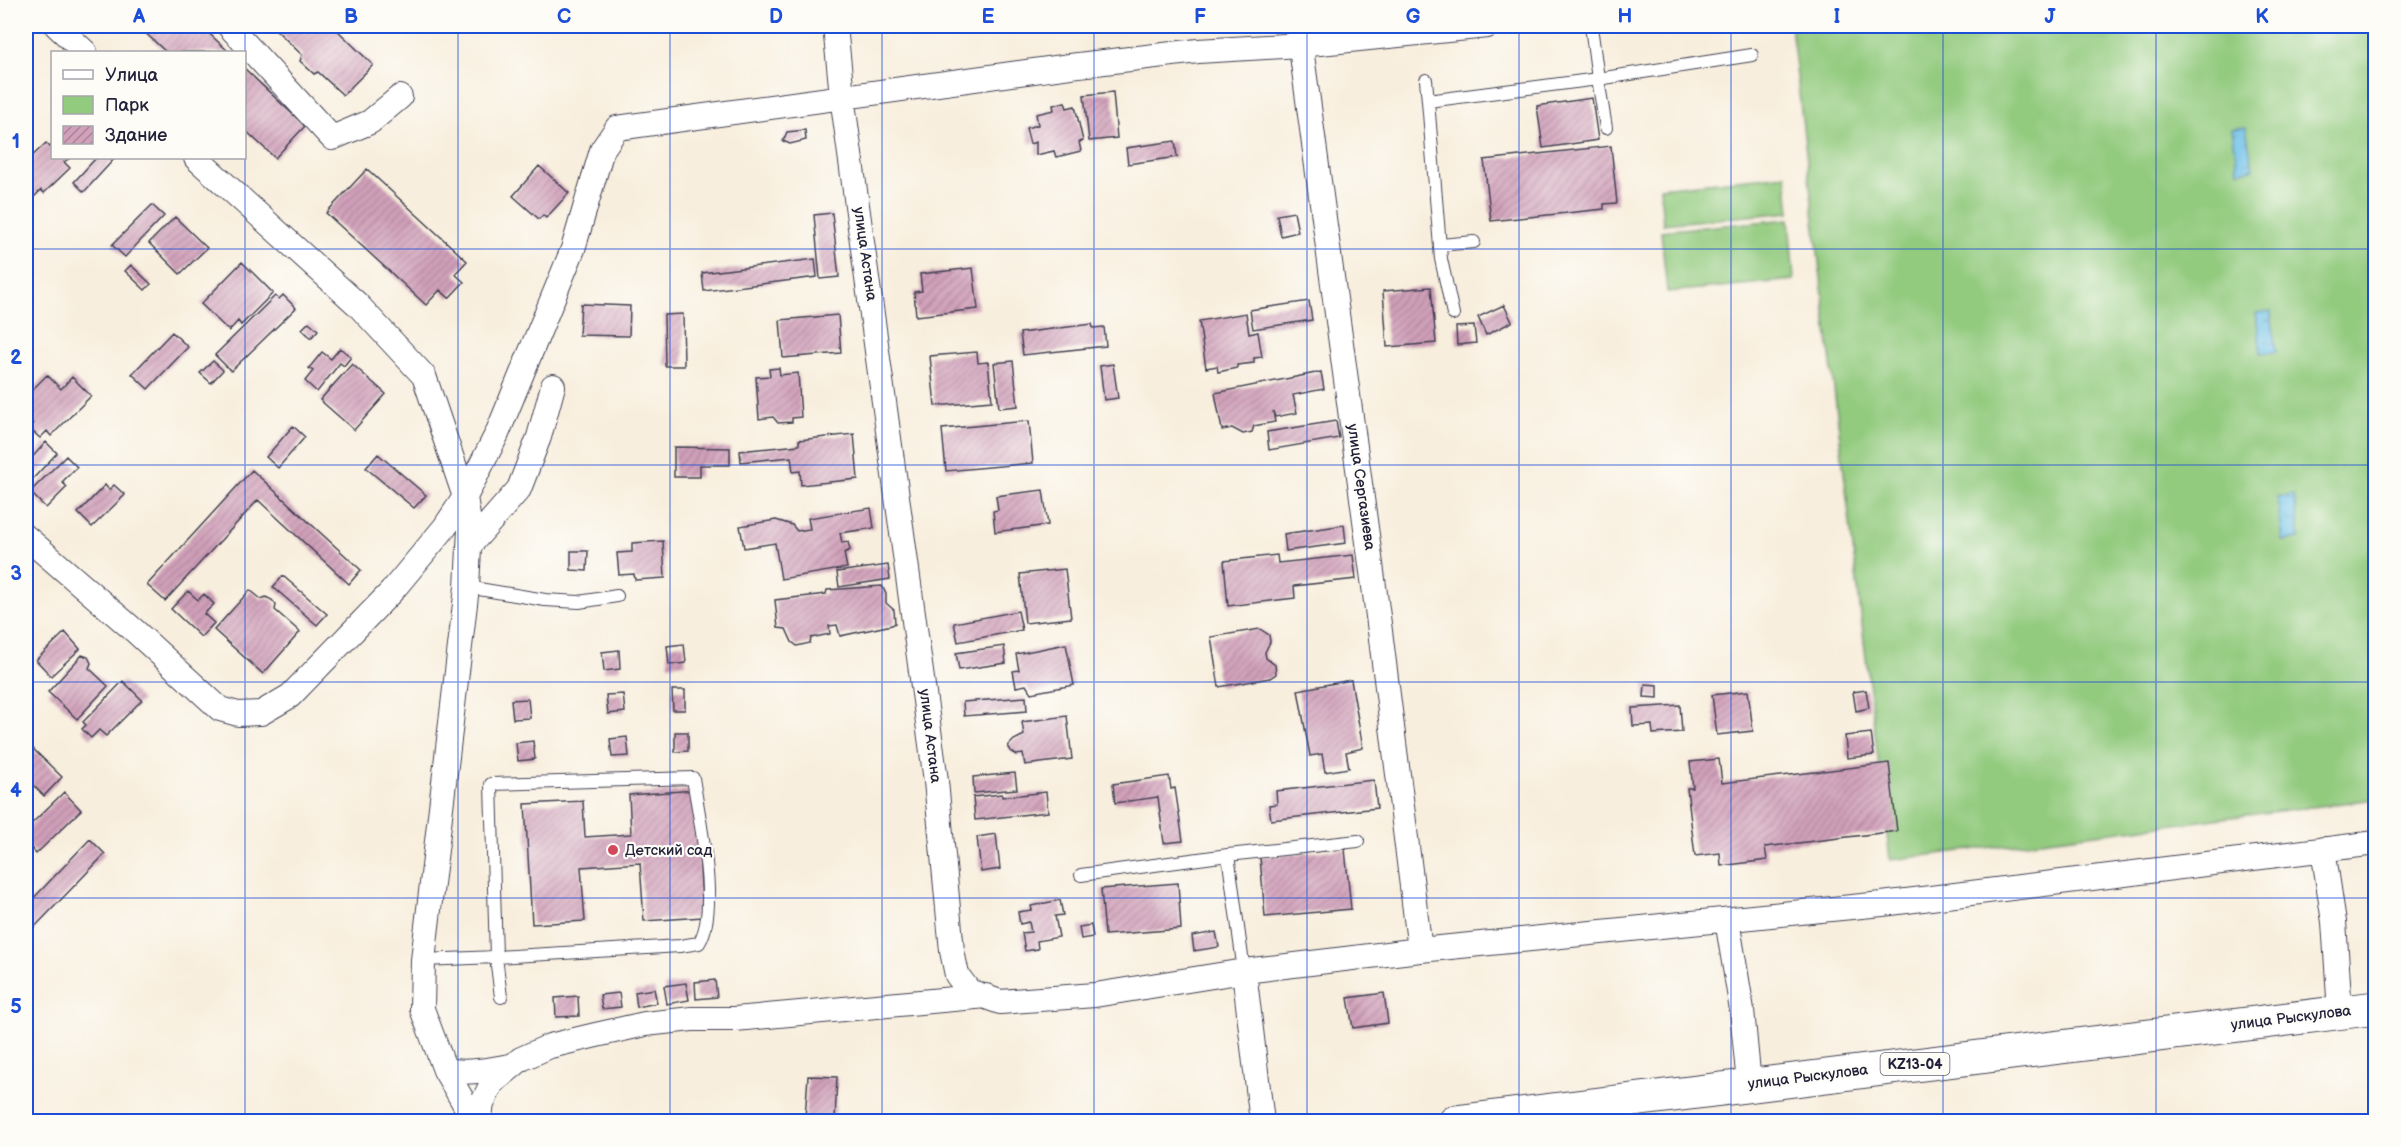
<svg xmlns="http://www.w3.org/2000/svg" width="2401" height="1147" viewBox="0 0 2401 1147" font-family="'Balsamiq Sans',sans-serif">
	<defs>
		<pattern id="water-ripples" width="26" height="14" patternUnits="userSpaceOnUse" patternTransform="scale(1.5)"><rect width="26" height="14" fill="#6ac0e7"/><path d="M2 4q2-2 4 0t4 0M15 11q2-2 4 0t4 0" fill="none" stroke="#579cbc"/></pattern>
		<pattern id="building-hatch" width="6" height="6" patternUnits="userSpaceOnUse" patternTransform="scale(1.5)"><rect width="6" height="6" fill="#d1a0ba"/><path d="M-1 1l2-2M0 6l6-6M5 7l2-2" fill="none" stroke="#a98298"/></pattern>
	</defs>
	<rect width="100%" height="100%" fill="#fdfcf7"/>
	<filter id="ink" filterUnits="userSpaceOnUse"><feTurbulence type="fractalNoise" baseFrequency=".0167" numOctaves="2"/><feDisplacementMap in="SourceGraphic" scale="12" xChannelSelector="R" yChannelSelector="G"/><feConvolveMatrix kernelMatrix="1 2 1 2 8 2 1 2 1" color-interpolation-filters="sRGB"/></filter>
	<filter id="wash" filterUnits="userSpaceOnUse"><feTurbulence type="fractalNoise" baseFrequency=".008" numOctaves="4" result="noise"/><feDisplacementMap in="SourceGraphic" scale="24" xChannelSelector="R" yChannelSelector="G"/><feGaussianBlur stdDeviation="1.35" result="paint"/><feColorMatrix in="noise" values="0 0 0 0 0 0 0 0 0 0 0 0 0 0 0 0 0 1.4 0 .05"/><feComposite in="paint" operator="in"/></filter>
	<g filter="url(#wash)">
		<rect width="100%" height="100%" fill="#f8eedd"/>
		<!-- park -->
		<path fill="#92ca7e" stroke="#5a765c" stroke-width="1.5" d="M 1791,26 L 2375,26 L 2375,799 L 1890,860 Z
			M 1786,175 L 1790,212 L 1663,224 L 1660,188 Z
			M 1789,219 L 1794,280 L 1667,292 L 1661,231 Z"/>
		<!-- water -->
		<path fill="url(#water-ripples)" stroke="#467191" stroke-width="1.5" d="M 2246,127 L 2253,169 L 2238,171 L 2232,129 Z
			M 2271,311 L 2276,352 L 2261,353 L 2256,313 Z
			M 2294,495 L 2300,539 L 2283,541 L 2277,497 Z"/>
		<g id="blocks">
			<!-- building -->
			<path fill="url(#building-hatch)" d="M 138,26 L 201,26 L 229,52 L 166,52 Z
				M 272,26 L 333,26 L 373,65 L 343,95 L 318,72 L 314,74 L 300,61 L 302,55 Z
				M 244,68 L 305,126 L 275,158 L 244,129 Z
				M 1113,92 L 1117,138 L 1089,141 L 1084,95 Z
				M 1592,98 L 1598,140 L 1543,148 L 1537,106 Z
				M 1065,102 L 1067,108 L 1075,106 L 1083,141 L 1079,142 L 1081,151 L 1056,157 L 1054,151 L 1036,155 L 1036,142 L 1030,144 L 1026,128 L 1038,125 L 1036,114 L 1054,110 L 1053,105 Z
				M 805,130 L 806,140 L 790,144 L 783,141 L 787,132 Z
				M 1175,141 L 1177,157 L 1128,164 L 1126,148 Z
				M 46,143 L 50,147 L 52,145 L 52,158 L 70,158 L 64,162 L 70,168 L 44,193 L 41,190 L 34,197 L 26,188 L 26,162 Z
				M 1611,146 L 1617,203 L 1604,204 L 1604,209 L 1491,221 L 1484,160 Z
				M 96,158 L 115,158 L 84,192 L 74,182 Z
				M 539,166 L 569,193 L 546,218 L 543,215 L 539,219 L 513,196 Z
				M 367,169 L 467,261 L 455,274 L 464,282 L 449,298 L 440,290 L 426,305 L 326,213 Z
				M 152,205 L 164,216 L 125,257 L 112,245 Z
				M 1294,212 L 1298,232 L 1281,236 L 1277,215 Z
				M 832,213 L 839,277 L 820,279 L 814,215 Z
				M 175,217 L 207,248 L 180,274 L 149,243 Z
				M 815,259 L 817,277 L 704,291 L 702,273 Z
				M 242,262 L 273,293 L 241,325 L 238,321 L 229,331 L 201,304 Z
				M 131,265 L 151,284 L 145,290 L 125,271 Z
				M 973,268 L 978,309 L 916,316 L 914,292 L 922,291 L 920,274 Z
				M 1431,287 L 1436,343 L 1387,347 L 1383,291 Z
				M 283,295 L 296,308 L 231,371 L 215,355 L 275,296 L 279,299 Z
				M 1309,301 L 1312,320 L 1253,329 L 1250,310 Z
				M 581,304 L 630,306 L 629,336 L 579,335 Z
				M 1504,305 L 1512,322 L 1486,335 L 1478,317 Z
				M 1246,313 L 1249,334 L 1258,332 L 1262,357 L 1254,358 L 1254,363 L 1237,365 L 1237,368 L 1218,372 L 1217,366 L 1206,368 L 1199,321 Z
				M 683,314 L 684,366 L 665,366 L 664,315 Z
				M 838,315 L 841,353 L 783,358 L 780,320 Z
				M 309,322 L 318,330 L 311,338 L 302,329 Z
				M 1092,324 L 1093,328 L 1104,327 L 1106,346 L 1023,355 L 1020,333 Z
				M 1474,326 L 1476,343 L 1457,345 L 1456,327 Z
				M 172,332 L 188,347 L 148,389 L 132,374 Z
				M 340,348 L 351,357 L 344,366 L 340,363 L 317,392 L 305,381 L 313,371 L 309,368 L 322,352 L 331,359 Z
				M 977,352 L 978,363 L 988,362 L 992,401 L 935,406 L 930,356 Z
				M 213,361 L 223,370 L 211,383 L 200,373 Z
				M 1013,361 L 1018,406 L 999,408 L 994,363 Z
				M 352,364 L 386,394 L 354,430 L 320,400 Z
				M 1113,364 L 1118,398 L 1104,400 L 1100,366 Z
				M 779,368 L 780,375 L 798,373 L 801,417 L 792,418 L 792,422 L 778,423 L 773,417 L 759,419 L 756,377 L 770,376 L 769,369 Z
				M 1321,372 L 1324,389 L 1293,395 L 1297,413 L 1275,417 L 1273,411 L 1275,422 L 1254,426 L 1252,432 L 1248,433 L 1243,434 L 1232,428 L 1222,430 L 1215,393 Z
				M 47,375 L 61,389 L 72,377 L 91,396 L 51,436 L 47,431 L 40,438 L 29,428 L 33,424 L 26,417 L 26,396 Z
				M 1029,421 L 1033,463 L 946,471 L 942,429 Z
				M 1336,421 L 1339,438 L 1269,450 L 1267,432 Z
				M 293,426 L 305,437 L 278,468 L 266,457 Z
				M 854,434 L 858,479 L 801,485 L 800,471 L 793,472 L 791,457 L 741,462 L 740,451 L 799,445 L 799,440 Z
				M 46,442 L 57,453 L 26,486 L 26,464 Z
				M 674,447 L 730,448 L 730,465 L 700,465 L 700,477 L 674,477 Z
				M 378,454 L 426,495 L 414,508 L 366,468 Z
				M 66,456 L 77,467 L 62,482 L 67,487 L 46,508 L 30,492 Z
				M 252,470 L 361,570 L 349,584 L 258,500 L 165,601 L 147,585 Z
				M 105,485 L 109,490 L 114,485 L 125,495 L 92,527 L 78,513 Z
				M 1043,490 L 1048,525 L 995,532 L 993,511 L 998,510 L 996,496 Z
				M 871,508 L 874,528 L 840,533 L 842,543 L 848,542 L 850,550 L 844,553 L 847,568 L 781,579 L 775,543 L 744,548 L 740,526 L 776,520 L 792,525 L 797,531 L 810,529 L 808,518 Z
				M 1344,525 L 1346,543 L 1286,551 L 1284,534 Z
				M 663,541 L 665,578 L 635,580 L 634,574 L 619,575 L 617,553 L 632,552 L 632,543 Z
				M 571,551 L 588,551 L 587,571 L 571,570 Z
				M 1277,555 L 1278,563 L 1353,555 L 1356,579 L 1294,586 L 1295,598 L 1228,606 L 1224,561 Z
				M 888,565 L 890,579 L 839,587 L 837,572 Z
				M 1065,569 L 1071,618 L 1025,623 L 1020,574 Z
				M 283,576 L 327,614 L 317,625 L 273,587 Z
				M 882,586 L 886,594 L 886,603 L 894,610 L 895,623 L 892,625 L 840,636 L 837,625 L 829,626 L 830,634 L 811,638 L 810,643 L 797,646 L 792,642 L 786,629 L 778,628 L 775,600 L 826,594 L 827,590 Z
				M 250,590 L 261,599 L 266,597 L 272,600 L 276,605 L 275,610 L 300,632 L 263,674 L 214,630 Z
				M 188,591 L 198,600 L 204,594 L 214,604 L 204,614 L 214,623 L 201,637 L 171,609 Z
				M 1018,611 L 1022,630 L 958,642 L 954,623 Z
				M 1260,629 L 1269,635 L 1270,642 L 1265,652 L 1266,658 L 1275,665 L 1276,674 L 1270,678 L 1219,687 L 1211,637 Z
				M 65,632 L 80,649 L 51,676 L 36,660 Z
				M 684,644 L 686,663 L 669,665 L 667,646 Z
				M 1066,644 L 1074,685 L 1031,693 L 1026,685 L 1016,687 L 1013,671 L 1019,670 L 1016,654 Z
				M 1004,646 L 1006,663 L 959,670 L 956,653 Z
				M 619,650 L 620,669 L 604,671 L 602,652 Z
				M 82,655 L 88,657 L 91,663 L 89,668 L 108,686 L 77,719 L 48,692 Z
				M 1351,680 L 1363,748 L 1346,752 L 1349,768 L 1325,772 L 1322,754 L 1310,756 L 1298,690 Z
				M 123,681 L 142,700 L 106,736 L 99,730 L 91,738 L 82,729 L 86,725 L 83,722 Z
				M 1645,684 L 1658,685 L 1658,698 L 1644,697 Z
				M 672,690 L 685,690 L 685,710 L 673,710 Z
				M 1866,690 L 1869,708 L 1856,711 L 1853,692 Z
				M 1748,691 L 1753,731 L 1717,735 L 1712,695 Z
				M 623,694 L 625,712 L 608,714 L 606,695 Z
				M 1026,697 L 1027,711 L 964,716 L 963,702 Z
				M 528,699 L 530,718 L 513,719 L 511,700 Z
				M 1680,705 L 1682,732 L 1653,734 L 1652,725 L 1633,726 L 1632,708 Z
				M 1067,716 L 1072,759 L 1025,765 L 1023,754 L 1016,755 L 1011,751 L 1008,746 L 1014,740 L 1024,735 L 1022,722 Z
				M 675,732 L 688,732 L 688,751 L 675,752 Z
				M 1871,733 L 1874,755 L 1847,758 L 1845,736 Z
				M 627,737 L 629,756 L 612,757 L 610,739 Z
				M 533,741 L 535,759 L 518,761 L 516,743 Z
				M 26,742 L 62,777 L 44,796 L 26,778 Z
				M 1719,759 L 1722,783 L 1889,763 L 1897,831 L 1765,847 L 1767,860 L 1721,866 L 1720,853 L 1695,856 L 1687,788 L 1693,788 L 1690,762 Z
				M 1015,773 L 1017,789 L 974,793 L 973,777 Z
				M 1169,776 L 1171,789 L 1175,788 L 1183,841 L 1164,843 L 1158,797 L 1115,803 L 1113,784 Z
				M 1374,780 L 1377,808 L 1271,820 L 1269,805 L 1277,804 L 1276,791 Z
				M 695,790 L 703,917 L 644,921 L 640,863 L 581,867 L 585,921 L 532,924 L 525,804 L 583,801 L 585,837 L 631,834 L 629,795 Z
				M 64,792 L 81,810 L 36,854 L 32,849 L 26,855 L 26,829 Z
				M 1046,792 L 1048,812 L 975,820 L 973,797 L 1002,794 L 1002,797 Z
				M 996,834 L 1000,869 L 981,872 L 977,837 Z
				M 90,839 L 105,854 L 26,936 L 26,906 Z
				M 1345,849 L 1351,909 L 1265,917 L 1260,857 Z
				M 1178,883 L 1181,929 L 1105,935 L 1101,889 Z
				M 1060,900 L 1063,915 L 1055,916 L 1059,937 L 1037,941 L 1038,949 L 1025,951 L 1022,933 L 1031,932 L 1029,922 L 1020,924 L 1018,912 L 1032,910 L 1031,906 Z
				M 1091,925 L 1093,937 L 1081,939 L 1079,927 Z
				M 1216,932 L 1219,947 L 1194,951 L 1192,936 Z
				M 715,980 L 717,997 L 696,999 L 695,982 Z
				M 686,983 L 689,1000 L 667,1004 L 664,986 Z
				M 654,989 L 657,1003 L 637,1007 L 635,992 Z
				M 619,993 L 621,1007 L 602,1009 L 600,995 Z
				M 1384,993 L 1388,1023 L 1353,1028 L 1348,998 Z
				M 578,996 L 579,1016 L 556,1017 L 555,998 Z
				M 808,1076 L 837,1077 L 835,1120 L 805,1118 Z"/>
		</g>
	</g>
	<g filter="url(#ink)">
		<use href="#blocks" fill-opacity="0" stroke="#424153" stroke-width="1.5"/>
		<g fill="none" stroke-linecap="round" stroke-linejoin="round">
			<defs>
				<path id="service" d="M 1591,26 L 1598,79 L 1752,55
					M 1426,80 L 1428,101 L 1598,79 L 1606,128
					M 1428,101 L 1441,259 L 1453,314
					M 1440,245 L 1474,242
					M 467,587 L 545,600 L 579,602 L 617,596
					M 1228,855 L 1358,841
					M 1081,875 L 1228,855 L 1244,971
					M 423,960 L 496,957 L 680,946 L 699,943 C 720,910 699,818 693,778 L 491,784 L 496,957 L 501,997"/>
				<path id="minor" d="M 57,26 L 85,52
					M 229,26 L 332,138 L 370,122 L 400,97
					M 835,26 L 842,96 L 936,781 L 952,951 L 957,975 L 969,991 L 1000,1002 L 1095,995 L 1244,971 L 1420,950 L 1882,904 L 2376,843
					M 1298,26 L 1380,631 L 1420,950
					M 196,158 L 357,304 L 424,376 L 465,497 L 470,529 L 467,587 L 423,960 L 422,1009 L 445,1070 L 475,1122
					M 26,537 L 136,632 L 220,709 L 238,714 L 261,713 L 290,696 L 392,591 L 445,527 L 465,497 L 497,434 L 573,249 L 602,150 L 617,128 L 1070,66 L 1198,51 L 1300,45 L 1487,26
					M 469,546 L 519,489 L 539,437 L 553,386
					M 2323,849 L 2334,922 L 2340,1012
					M 1727,920 L 1742,1010 L 1749,1084
					M 1244,971 L 1262,1122
					M 445,1070 C 466,1074 488,1070 510,1066
					M 479,1122 L 482,1104 L 492,1083 L 521,1059 L 550,1046 L 596,1035 L 645,1024 L 692,1019 L 735,1019 L 986,996"/>
				<path id="primary" d="M 1455,1122 L 2376,1008"/>
			</defs>
			<!-- service casing -->
			<use href="#service" stroke="#424153" stroke-width="14"/>
			<!-- minor casing -->
			<use href="#minor" stroke="#424153" stroke-width="26"/>
			<!-- primary casing -->
			<use href="#primary" stroke="#424153" stroke-width="35"/>
			<!-- service -->
			<use href="#service" stroke="#fff" stroke-width="12"/>
			<!-- minor -->
			<use href="#minor" stroke="#fff" stroke-width="24"/>
			<!-- primary -->
			<use href="#primary" stroke="#fff" stroke-width="33"/>
		</g>
	</g>
	<!-- grid -->
	<path fill="none" stroke="#1d4ed8" stroke-width="1.5" stroke-opacity="0.55" d="M 245,26 L 245,1122M 458,26 L 458,1122M 670,26 L 670,1122M 882,26 L 882,1122M 1094,26 L 1094,1122M 1307,26 L 1307,1122M 1519,26 L 1519,1122M 1731,26 L 1731,1122M 1943,26 L 1943,1122M 2156,26 L 2156,1122M 26,249 L 2376,249M 26,465 L 2376,465M 26,682 L 2376,682M 26,898 L 2376,898"/>
	<!-- markers -->
	<circle fill="#d1495b" stroke="#fdfcf7" stroke-width="2" cx="613" cy="850" r="6"/>
	<g text-anchor="middle" dominant-baseline="central" stroke-width="4.5" stroke-linejoin="round" paint-order="stroke">
		<!-- shield labels -->
		<rect fill="#fdfcf7" stroke="#646373" stroke-width="1.5" x="1880.5" y="1053" width="69" height="22" rx="4.5"/>
		<g font-size="14" font-weight="bold" fill="#22223b">
			<text x="1915" y="1064">KZ13-04</text>
		</g>
		<!-- street labels -->
		<g font-size="15" fill="#22223b" stroke="#fdfcf7">
			<text transform="translate(865 254) rotate(82)">улица Астана</text>
			<text transform="translate(1361 487) rotate(82)">улица Сергазиева</text>
			<text transform="translate(930 736) rotate(83)">улица Астана</text>
			<text transform="translate(2291 1018) rotate(-7)">улица Рыскулова</text>
			<text transform="translate(1808 1077) rotate(-7)">улица Рыскулова</text>
		</g>
		<!-- poi labels -->
		<g font-size="15" fill="#22223b" stroke="#fdfcf7" text-anchor="start">
			<text x="625" y="850">Детский сад</text>
		</g>
	</g>
	<!-- margin -->
	<rect width="2401" height="1147" fill="none" stroke="#fdfcf7" stroke-width="66"/>
	<!-- legend -->
	<rect x="51" y="51" width="195" height="108" fill="#fdfcf7" stroke="#a5a5ac" stroke-width="1.5"/>
	<rect x="63" y="70" width="30" height="9" fill="#ffffff" stroke="#a5a5ac" stroke-width="1.5"/>
	<text x="105" y="81" font-size="18" fill="#22223b">Улица</text>
	<rect x="63" y="96" width="30" height="18" fill="#92ca7e" stroke="#a5a5ac" stroke-width="1.5"/>
	<text x="105" y="111" font-size="18" fill="#22223b">Парк</text>
	<rect x="63" y="126" width="30" height="18" fill="url(#building-hatch)" stroke="#a5a5ac" stroke-width="1.5"/>
	<text x="105" y="141" font-size="18" fill="#22223b">Здание</text>
	<rect x="33" y="33" width="2335" height="1081" fill="none" stroke="#1d4ed8" stroke-width="2"/>
	<g font-size="20" text-anchor="middle" font-weight="bold" fill="#1d4ed8">
		<text x="139" y="23">A</text>
		<text x="351" y="23">B</text>
		<text x="564" y="23">C</text>
		<text x="776" y="23">D</text>
		<text x="988" y="23">E</text>
		<text x="1200" y="23">F</text>
		<text x="1413" y="23">G</text>
		<text x="1625" y="23">H</text>
		<text x="1837" y="23">I</text>
		<text x="2050" y="23">J</text>
		<text x="2262" y="23">K</text>
		<text x="16" y="148">1</text>
		<text x="16" y="364">2</text>
		<text x="16" y="580">3</text>
		<text x="16" y="797">4</text>
		<text x="16" y="1013">5</text>
	</g>
</svg>
